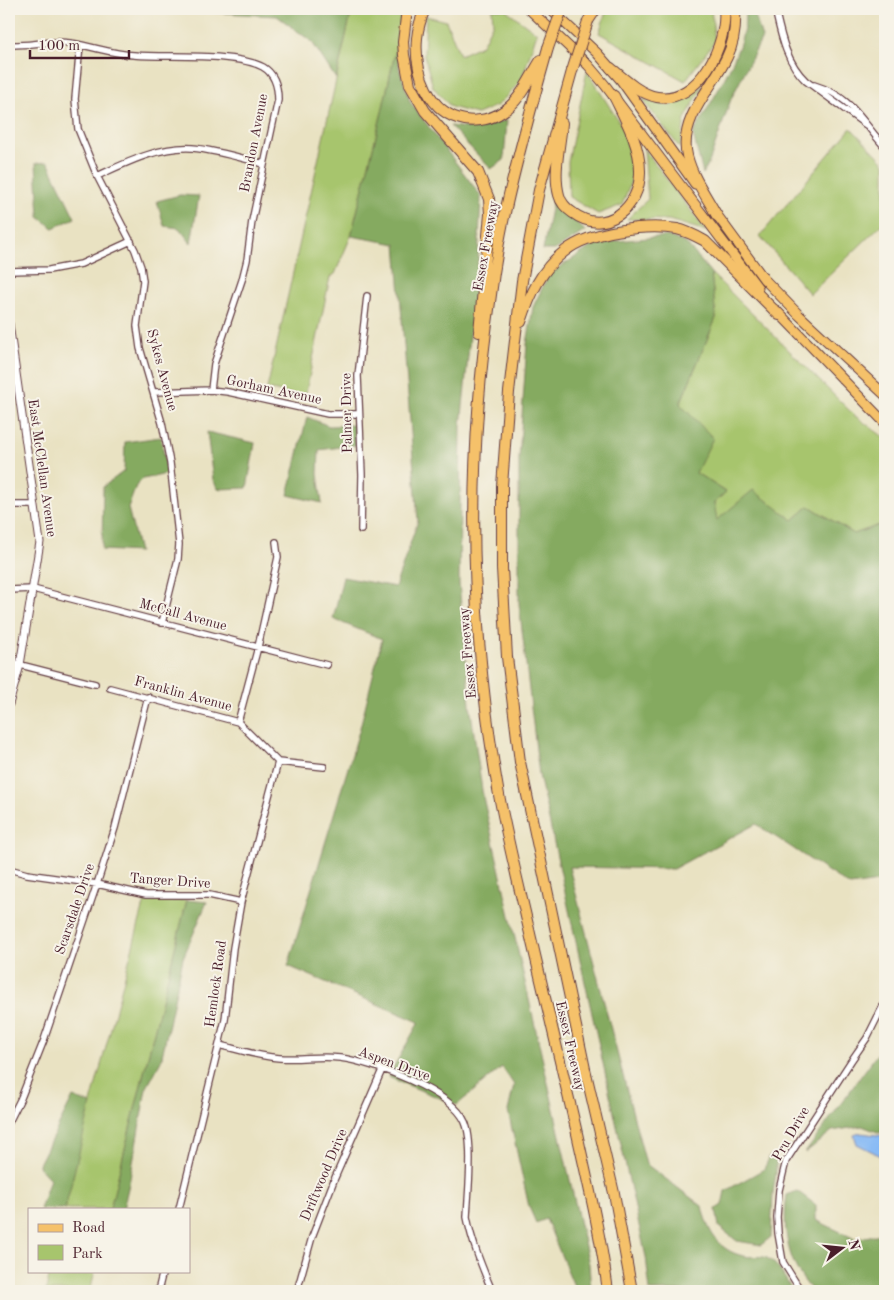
<svg xmlns="http://www.w3.org/2000/svg" width="894" height="1300" viewBox="0 0 894 1300" font-family="'Old Standard TT',serif">
	<rect width="100%" height="100%" fill="#f7f3e8"/>
	<filter id="ink" filterUnits="userSpaceOnUse"><feTurbulence type="fractalNoise" baseFrequency=".02" numOctaves="2"/><feDisplacementMap in="SourceGraphic" scale="10" xChannelSelector="R" yChannelSelector="G"/><feConvolveMatrix kernelMatrix="1 2 1 2 8 2 1 2 1" color-interpolation-filters="sRGB"/></filter>
	<filter id="wash" filterUnits="userSpaceOnUse"><feTurbulence type="fractalNoise" baseFrequency=".0096" numOctaves="4" result="noise"/><feDisplacementMap in="SourceGraphic" scale="20" xChannelSelector="R" yChannelSelector="G"/><feGaussianBlur stdDeviation="1.12" result="paint"/><feColorMatrix in="noise" values="0 0 0 0 0 0 0 0 0 0 0 0 0 0 0 0 0 1.4 0 .05"/><feComposite in="paint" operator="in"/></filter>
	<g filter="url(#wash)">
		<rect width="100%" height="100%" fill="#e9e2c2"/>
		<!-- green -->
		<path fill="#a7c56d" stroke="#78724c" d="M 352,9 L 401,9 L 399,35 L 382,112 L 351,236 L 335,274 L 330,277 L 305,397 L 267,389 Z
			M 492,9 L 505,9 L 537,33 L 521,81 L 498,105 L 477,114 L 451,107 L 433,87 L 424,55 L 426,16 L 446,21 L 460,55 L 482,45 L 493,23 Z
			M 607,9 L 711,9 L 715,41 L 685,81 L 599,33 Z
			M 587,71 L 626,133 L 635,171 L 622,205 L 598,214 L 569,197 L 568,162 Z
			M 703,86 L 685,119 L 680,148 L 642,99 L 669,106 Z
			M 851,128 L 885,163 L 885,221 L 810,294 L 760,236 Z
			M 644,149 L 706,231 L 669,220 L 627,219 L 648,199 Z
			M 711,273 L 854,415 L 885,438 L 885,523 L 854,534 L 809,506 L 793,520 L 717,521 L 714,503 L 726,492 L 696,473 L 680,404 L 716,318 Z
			M 187,900 L 110,1209 L 65,1209 L 85,1125 L 145,901 Z
			M 50,1271 L 95,1271 L 90,1291 L 46,1291 Z"/>
		<!-- forest -->
		<path fill="#85aa60" stroke="#686446" d="M 151,9 L 352,9 L 336,79 L 312,42 L 277,16 Z
			M 744,9 L 753,9 L 762,38 L 731,99 L 710,160 L 703,174 L 693,134 C 709,104 752,42 744,9 Z
			M 399,35 L 399,67 L 410,102 L 481,196 L 477,283 L 473,306 L 461,426 L 459,583 L 470,705 L 483,797 L 589,1264 L 591,1291 L 574,1291 L 574,1286 L 546,1219 L 536,1223 L 529,1207 L 508,1111 L 514,1085 L 502,1067 L 457,1105 L 388,1077 L 419,1022 L 288,966 L 360,728 L 382,639 L 333,619 L 343,577 L 395,587 L 418,521 L 396,244 L 351,236 L 382,112 Z
			M 507,120 L 504,160 L 491,169 L 450,126 L 477,129 Z
			M 48,162 L 75,218 L 53,228 L 39,217 L 36,163 Z
			M 180,195 L 199,196 L 191,243 L 179,228 L 164,226 L 157,201 Z
			M 553,198 L 585,231 L 555,250 L 543,250 Z
			M 668,236 L 687,244 L 711,273 L 716,318 L 680,404 L 713,438 L 696,473 L 726,492 L 714,503 L 717,520 L 753,490 L 793,520 L 809,506 L 854,534 L 885,523 L 885,881 L 850,886 L 756,824 L 673,869 L 569,867 L 646,1164 L 702,1206 C 707,1230 718,1251 744,1256 C 751,1258 760,1255 767,1258 C 778,1263 786,1281 793,1291 L 650,1291 L 646,1257 L 539,775 L 519,604 L 519,459 L 527,344 L 533,307 L 549,274 L 597,243 Z
			M 307,417 L 329,426 L 354,425 L 356,445 L 319,450 L 318,474 L 322,503 L 288,495 Z
			M 207,432 L 255,443 L 247,488 L 218,489 L 213,480 Z
			M 161,437 L 167,474 L 143,479 L 136,486 L 128,508 L 139,552 L 102,550 L 103,487 L 124,471 L 125,442 Z
			M 187,900 L 207,902 L 183,958 L 161,1061 L 146,1089 L 129,1184 L 123,1209 L 110,1209 Z
			M 885,1043 L 885,1131 L 880,1133 L 862,1126 L 832,1131 L 805,1153 Z
			M 73,1097 L 91,1104 L 65,1209 L 40,1209 L 50,1179 L 38,1166 Z
			M 770,1156 L 776,1157 L 776,1173 L 773,1193 L 771,1237 L 761,1245 L 737,1241 L 719,1227 L 716,1209 L 722,1205 L 725,1191 L 764,1169 Z
			M 797,1191 L 816,1205 L 816,1220 L 855,1239 L 885,1233 L 885,1291 L 813,1291 C 787,1265 782,1229 787,1195 Z"/>
		<!-- water -->
		<path fill="#87baf5" stroke="#686c90" d="M 860,1133 L 885,1136 L 885,1158 L 857,1144 L 854,1135 Z"/>
	</g>
	<g filter="url(#ink)">
		<g fill="none" stroke-linecap="round" stroke-linejoin="round">
			<defs>
				<path id="minor" d="M 775,9 C 781,35 786,62 806,81 L 866,125
					M 9,45 C 29,46 50,40 70,43 C 92,46 112,54 134,55 C 167,58 235,52 263,67 C 275,74 278,88 278,100 L 252,221 L 247,260 L 242,280 L 214,364 L 211,390
					M 80,45 L 75,99 L 78,129 L 97,176 L 135,250 L 141,267 L 143,281 L 137,326 L 140,348 L 162,423 L 170,463 L 179,544 L 178,559 L 162,623
					M 814,85 C 853,97 860,120 885,147
					M 97,176 C 126,163 159,146 192,148 C 216,150 241,158 264,164
					M 9,271 L 49,270 L 81,264 L 131,241
					M 154,392 L 211,390 L 228,392 L 328,414 L 359,414
					M 9,505 L 35,505
					M 361,530 L 362,475 L 358,376 L 367,296
					M 9,590 L 33,589 L 327,665
					M 9,662 L 95,684
					M 110,688 L 238,722 L 278,762 L 324,767
					M 238,722 L 258,647 L 278,557 L 276,542
					M 9,869 L 27,874 L 97,884 L 146,895 L 209,895 L 241,902
					M 219,1045 C 236,1049 254,1055 271,1057 C 294,1061 317,1055 340,1058 C 372,1062 452,1091 465,1122 C 474,1142 468,1195 467,1217 C 472,1243 482,1267 492,1291
					M 9,1122 L 21,1098 L 44,1040 L 97,884 L 115,828 L 148,697
					M 179,1209 L 225,1020 L 233,948 L 241,902 L 278,762
					M 158,1291 L 163,1271
					M 297,1291 L 312,1237 L 334,1180 L 382,1070
					M 801,1291 L 783,1262 L 778,1233 L 777,1217 L 779,1190 L 786,1161 L 851,1061 L 867,1038 L 885,1002"/>
				<path id="tertiary" d="M 9,324 L 40,542 L 20,665 L 9,704"/>
				<path id="primary" d="M 529,9 L 588,65 L 605,85 L 758,288
					M 550,9 L 597,53 L 620,79 L 695,184
					M 714,211 L 764,279 L 799,315 L 885,395
					M 776,310 L 885,423"/>
				<path id="motorway" d="M 407,9 L 403,42 L 404,55 L 410,85 L 425,111 L 478,172 L 489,199 L 490,214 L 479,332
					M 425,9 C 421,18 418,28 417,38 C 414,72 429,114 465,120 C 477,122 492,119 502,112 C 520,102 530,77 541,60
					M 588,21 L 596,9
					M 548,48 C 533,101 518,154 506,208 C 499,239 494,270 490,302 C 466,465 470,632 499,795 C 508,843 520,890 531,938 C 546,1002 561,1065 576,1129 C 588,1183 601,1237 608,1291
					M 611,68 C 624,79 640,94 657,97 C 699,104 728,43 724,9
					M 572,71 L 539,190 L 522,281 L 509,392 L 502,486 L 502,568 L 507,657 L 520,762 L 585,1069 L 614,1193 L 632,1291
					M 562,123 C 560,146 553,173 559,195 C 561,203 567,209 573,213 C 605,237 641,207 640,171 C 640,145 625,119 614,96
					M 717,216 C 706,195 689,173 686,150 C 682,115 713,87 727,57 C 734,43 736,25 735,9
					M 521,322 C 530,295 541,269 565,251 C 590,231 646,224 677,229 C 687,231 696,236 705,241 L 779,315"/>
			</defs>
			<!-- minor casing -->
			<use href="#minor" stroke="#623c42" stroke-width="8"/>
			<!-- tertiary casing -->
			<use href="#tertiary" stroke="#623c42" stroke-width="9"/>
			<!-- primary casing -->
			<use href="#primary" stroke="#623c42" stroke-width="11"/>
			<!-- motorway casing -->
			<use href="#motorway" stroke="#623c42" stroke-width="12"/>
			<!-- minor -->
			<use href="#minor" stroke="#fff" stroke-width="5.5"/>
			<!-- tertiary -->
			<use href="#tertiary" stroke="#fff" stroke-width="7"/>
			<!-- primary -->
			<use href="#primary" stroke="#f5c16b" stroke-width="9"/>
			<!-- motorway -->
			<use href="#motorway" stroke="#f5c16b" stroke-width="10"/>
			<defs>
				<path id="motorway-bridge" d="M 548,48 L 562,9
					M 572,71 L 588,21"/>
			</defs>
			<!-- motorway-bridge casing -->
			<use href="#motorway-bridge" stroke="#623c42" stroke-width="12" stroke-linecap="butt"/>
			<!-- motorway-bridge -->
			<use href="#motorway-bridge" stroke="#f5c16b" stroke-width="10"/>
		</g>
	</g>
	<g text-anchor="middle" dominant-baseline="central" stroke-width="4" stroke-linejoin="round" paint-order="stroke">
		<!-- street labels -->
		<g font-size="14" fill="#4a1f2b" stroke="#f7f3e8">
			<text transform="translate(254 143) rotate(-79)">Brandon Avenue</text>
			<text transform="translate(486 246) rotate(-80)">Essex Freeway</text>
			<text transform="translate(162 370) rotate(75)">Sykes Avenue</text>
			<text transform="translate(274 390) rotate(12)">Gorham Avenue</text>
			<text transform="translate(347 413) rotate(-91)">Palmer Drive</text>
			<text transform="translate(42 468) rotate(82)">East McClellan Avenue</text>
			<text transform="translate(183 615) rotate(15)">McCall Avenue</text>
			<text transform="translate(468 653) rotate(-95)">Essex Freeway</text>
			<text transform="translate(183 694) rotate(15)">Franklin Avenue</text>
			<text transform="translate(170 881) rotate(4)">Tanger Drive</text>
			<text transform="translate(75 909) rotate(-71)">Scarsdale Drive</text>
			<text transform="translate(216 984) rotate(-82)">Hemlock Road</text>
			<text transform="translate(570 1046) rotate(77)">Essex Freeway</text>
			<text transform="translate(394 1064) rotate(20)">Aspen Drive</text>
			<text transform="translate(791 1134) rotate(-60)">Pru Drive</text>
			<text transform="translate(324 1175) rotate(-67)">Driftwood Drive</text>
		</g>
	</g>
	<!-- margin -->
	<rect width="894" height="1300" fill="none" stroke="#f7f3e8" stroke-width="30"/>
	<!-- legend -->
	<rect x="28" y="1208" width="162" height="65" fill="#f7f3e8" stroke="#b29e9c"/>
	<rect x="38" y="1224" width="25" height="8" fill="#f5c16b" stroke="#b29e9c"/>
	<text x="72" y="1232" font-size="15" fill="#4a1f2b">Road</text>
	<rect x="38" y="1245" width="25" height="15" fill="#a7c56d" stroke="#b29e9c"/>
	<text x="72" y="1258" font-size="15" fill="#4a1f2b">Park</text>
	<!-- north arrow -->
	<g transform="translate(842 1248) rotate(74)" stroke="#f7f3e8" stroke-width="4" paint-order="stroke">
	<path d="M0-4L9 19L0 12L-9 19Z" fill="#4a1f2b"/>
	<text y="-8" font-size="14" font-weight="bold" text-anchor="middle" fill="#4a1f2b">N</text>
	</g>
	<!-- scale -->
	<path d="M30 50v8h99v-8" fill="none" stroke="#4a1f2b" stroke-width="2.5"/>
	<text x="38" y="50" font-size="15" fill="#4a1f2b" stroke="#f7f3e8" stroke-width="4" paint-order="stroke">100 m</text>
</svg>
